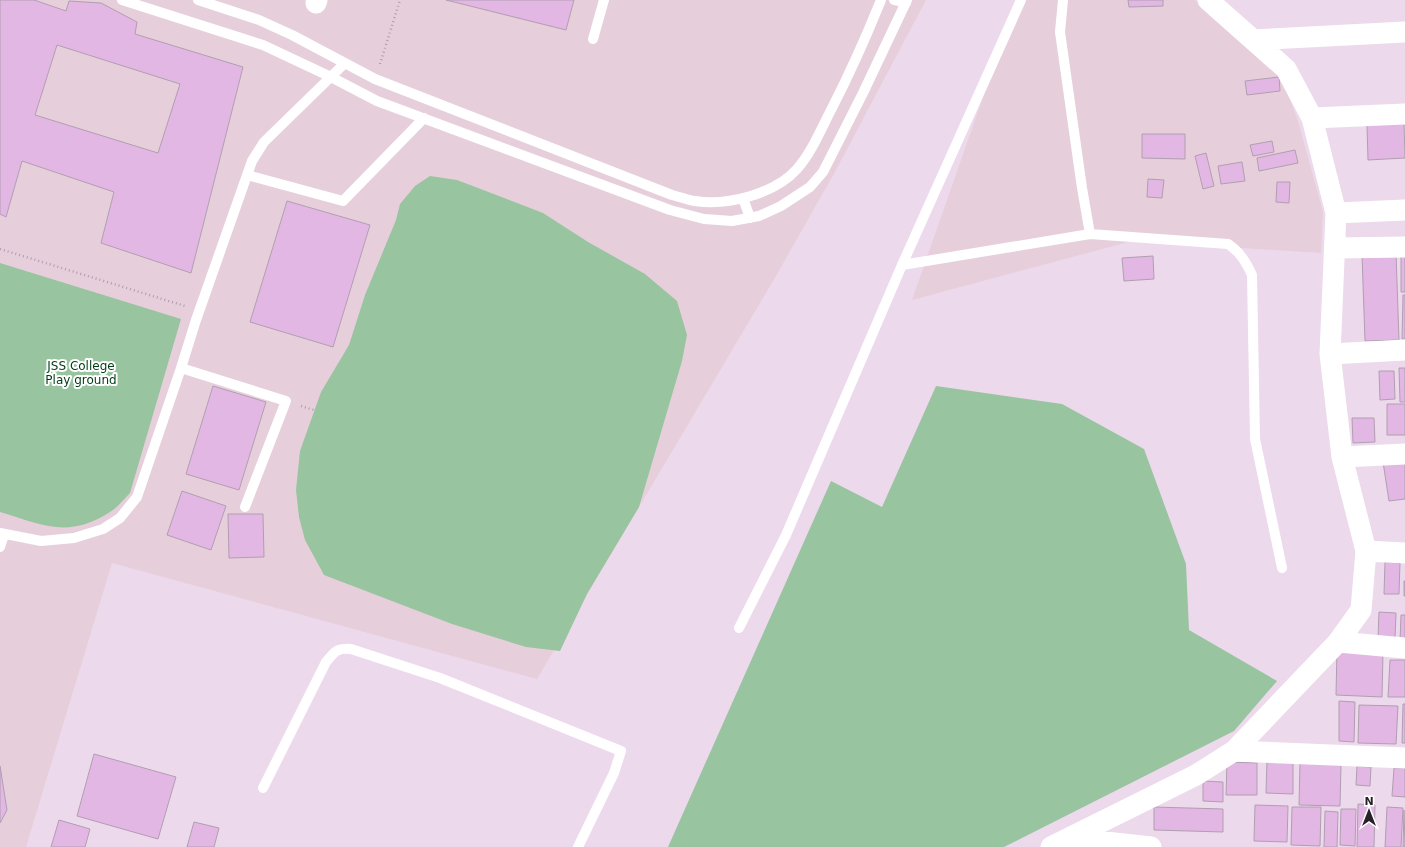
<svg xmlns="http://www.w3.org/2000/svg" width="1405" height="847" viewBox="0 0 1405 847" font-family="'DejaVu Sans',sans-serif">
	<rect width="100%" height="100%" fill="#edd9ec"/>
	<!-- education -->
	<path fill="#e6cfdb" d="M 0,0 L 926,0 L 836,170 L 776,276 L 537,679 L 112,563 L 26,847 L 0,847 Z
		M 1017,0 L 1195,0 L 1280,72 L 1298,121 L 1323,212 L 1321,253 L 1132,241 L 912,300 Z"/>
	<!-- green -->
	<path fill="#98c4a0" d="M 430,176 L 457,180 L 543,213 L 588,242 L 645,274 L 677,301 L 687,335 L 682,361 L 639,507 L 587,594 L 560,651 L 526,647 L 452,624 L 324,575 L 305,540 L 299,517 L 296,490 L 300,451 L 321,392 L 349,345 L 365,295 L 396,220 L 400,204 L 415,186 Z
		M 0,263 L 181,319 L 130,493 C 124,499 117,508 110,512 C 68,539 43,525 0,512 Z
		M 936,386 L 1062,404 L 1144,449 L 1186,564 L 1189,630 L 1277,681 L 1234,731 L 1004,847 L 668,847 L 831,481 L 882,507 Z"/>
	<!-- building -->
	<path fill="#e3b7e3" stroke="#b19eb1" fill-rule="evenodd" d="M 0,0 L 34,0 L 66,11 L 69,1 L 101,3 L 137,22 L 135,34 L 243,67 L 191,273 L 101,243 L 114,192 L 22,161 L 6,217 L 0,214 ZM 57,45 L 180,84 L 158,153 L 35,115 Z
		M 446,0 L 574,0 L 566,30 Z
		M 1128,0 L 1163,0 L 1163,6 L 1129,7 Z
		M 1279,77 L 1280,91 L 1247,95 L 1245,81 Z
		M 1404,123 L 1405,158 L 1368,160 L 1367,125 Z
		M 1142,134 L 1185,134 L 1185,159 L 1142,158 Z
		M 1272,141 L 1274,152 L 1253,156 L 1250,145 Z
		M 1295,150 L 1298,163 L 1259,171 L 1257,158 Z
		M 1206,153 L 1214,186 L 1203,189 L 1195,156 Z
		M 1242,162 L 1245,181 L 1221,184 L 1218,166 Z
		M 1148,179 L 1164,180 L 1162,198 L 1147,197 Z
		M 1277,182 L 1290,182 L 1289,203 L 1276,202 Z
		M 287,201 L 370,225 L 333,347 L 250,322 Z
		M 1401,252 L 1405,252 L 1405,292 L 1401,292 Z
		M 1396,253 L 1399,340 L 1365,341 L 1362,255 Z
		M 1153,256 L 1154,279 L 1124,281 L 1122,258 Z
		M 1403,295 L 1405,295 L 1405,339 L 1402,339 Z
		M 1399,368 L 1405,368 L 1405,402 L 1400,402 Z
		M 1379,371 L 1394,371 L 1395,399 L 1380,400 Z
		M 213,386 L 266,402 L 239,490 L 186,474 Z
		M 1387,404 L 1405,404 L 1405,435 L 1387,435 Z
		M 1352,418 L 1374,418 L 1375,442 L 1353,443 Z
		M 1383,462 L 1405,462 L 1405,499 L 1389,501 Z
		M 182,491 L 226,506 L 211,550 L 167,535 Z
		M 228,514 L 263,514 L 264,557 L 229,558 Z
		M 1385,562 L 1400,563 L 1399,594 L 1384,594 Z
		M 1404,581 L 1405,581 L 1405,596 L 1404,596 Z
		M 1379,612 L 1396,613 L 1395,638 L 1378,638 Z
		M 1401,615 L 1405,615 L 1405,642 L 1400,642 Z
		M 1337,650 L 1383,652 L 1382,697 L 1336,695 Z
		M 1390,660 L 1405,660 L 1405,697 L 1388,697 Z
		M 1339,701 L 1355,702 L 1354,742 L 1339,741 Z
		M 1403,704 L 1405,704 L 1405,743 L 1402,743 Z
		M 1359,705 L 1398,706 L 1396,744 L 1358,743 Z
		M 94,754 L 176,777 L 158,839 L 77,816 Z
		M 1267,760 L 1293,761 L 1293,794 L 1266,793 Z
		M 1227,762 L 1257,763 L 1257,795 L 1226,795 Z
		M 1300,763 L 1341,765 L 1340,806 L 1299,805 Z
		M 0,766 L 7,810 L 0,823 Z
		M 1357,766 L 1371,767 L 1370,786 L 1356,785 Z
		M 1394,768 L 1405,768 L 1405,797 L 1392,796 Z
		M 1203,781 L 1223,782 L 1223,802 L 1203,801 Z
		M 1358,804 L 1375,805 L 1374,847 L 1357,847 Z
		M 1255,805 L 1288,806 L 1287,842 L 1254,841 Z
		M 1154,807 L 1223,809 L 1223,832 L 1154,830 Z
		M 1292,807 L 1321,807 L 1320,846 L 1291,845 Z
		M 1387,807 L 1403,808 L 1401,847 L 1385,847 Z
		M 1341,809 L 1356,809 L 1355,846 L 1340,845 Z
		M 1404,810 L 1405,847 L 1403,847 Z
		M 1325,811 L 1338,812 L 1337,847 L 1324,847 Z
		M 59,820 L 90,829 L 85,847 L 51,847 Z
		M 194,822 L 219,828 L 214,847 L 187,847 Z"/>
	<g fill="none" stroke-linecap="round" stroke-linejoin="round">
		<!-- path -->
		<path stroke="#ae9eae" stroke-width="2.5" stroke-dasharray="1 3" stroke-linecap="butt" d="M 380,64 L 400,0
			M 0,249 L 185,306
			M 301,406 L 314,410"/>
		<!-- service -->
		<path stroke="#fff" stroke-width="10" d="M 122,0 L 263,45 L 331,77 L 377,101 L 670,210 L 704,219 L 732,221 L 759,216 L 781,206 L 810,187 L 823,172 L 863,93 L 907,0
			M 198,0 L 259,20 L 292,35 L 375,79 L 672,195 C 680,197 688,200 695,201 C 727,206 775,194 797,169 C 812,152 821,129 832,108 C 850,73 866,37 881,0
			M 894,0 L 906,3
			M 1021,0 L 902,265 L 1090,234 L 1228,244 C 1240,252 1246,262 1252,275 L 1255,439 L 1282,568
			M 1063,0 L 1060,32 L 1082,188 L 1090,234
			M 593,39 L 604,0
			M 247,175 L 343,201 L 424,118
			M 743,198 L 750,218
			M 181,368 L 286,401 L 245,507
			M 0,533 L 41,541 L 74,538 L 103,529 L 120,518 L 137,497 L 181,368 L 196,320 L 252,161 L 264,142 L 345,63
			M 0,547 L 4,535
			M 739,628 L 786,535 L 902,265
			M 263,788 L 326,662 C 335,651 337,648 351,649 L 440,678 L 621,751 L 614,773 L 578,847"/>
		<!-- minor -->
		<path stroke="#fff" stroke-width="21" d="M 316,3 L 317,0
			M 1253,40 L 1405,32
			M 1312,118 L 1405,114
			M 1336,213 L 1405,210
			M 1335,248 L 1405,247
			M 1330,354 L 1405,350
			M 1342,457 L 1405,454
			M 1366,551 L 1405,553
			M 1338,642 L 1405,648
			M 1234,751 L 1405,758
			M 1069,838 L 1151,847
			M 1051,847 L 1196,775 L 1234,751 L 1338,642 L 1361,610 L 1366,551 L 1342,457 L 1330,354 L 1336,213 L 1312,118 L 1286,69 L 1208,0"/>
	</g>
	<g text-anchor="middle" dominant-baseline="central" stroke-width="4" stroke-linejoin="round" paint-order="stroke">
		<!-- park labels -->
		<g font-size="12" fill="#003b17" stroke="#fff">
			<text x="81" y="366">JSS College<tspan x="81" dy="14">Play ground</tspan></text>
		</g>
	</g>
	<!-- north arrow -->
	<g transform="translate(1369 811)" stroke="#ffffff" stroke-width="3" paint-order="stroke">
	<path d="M0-3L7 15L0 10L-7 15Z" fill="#282128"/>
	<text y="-6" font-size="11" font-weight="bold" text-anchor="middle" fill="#282128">N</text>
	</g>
</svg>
